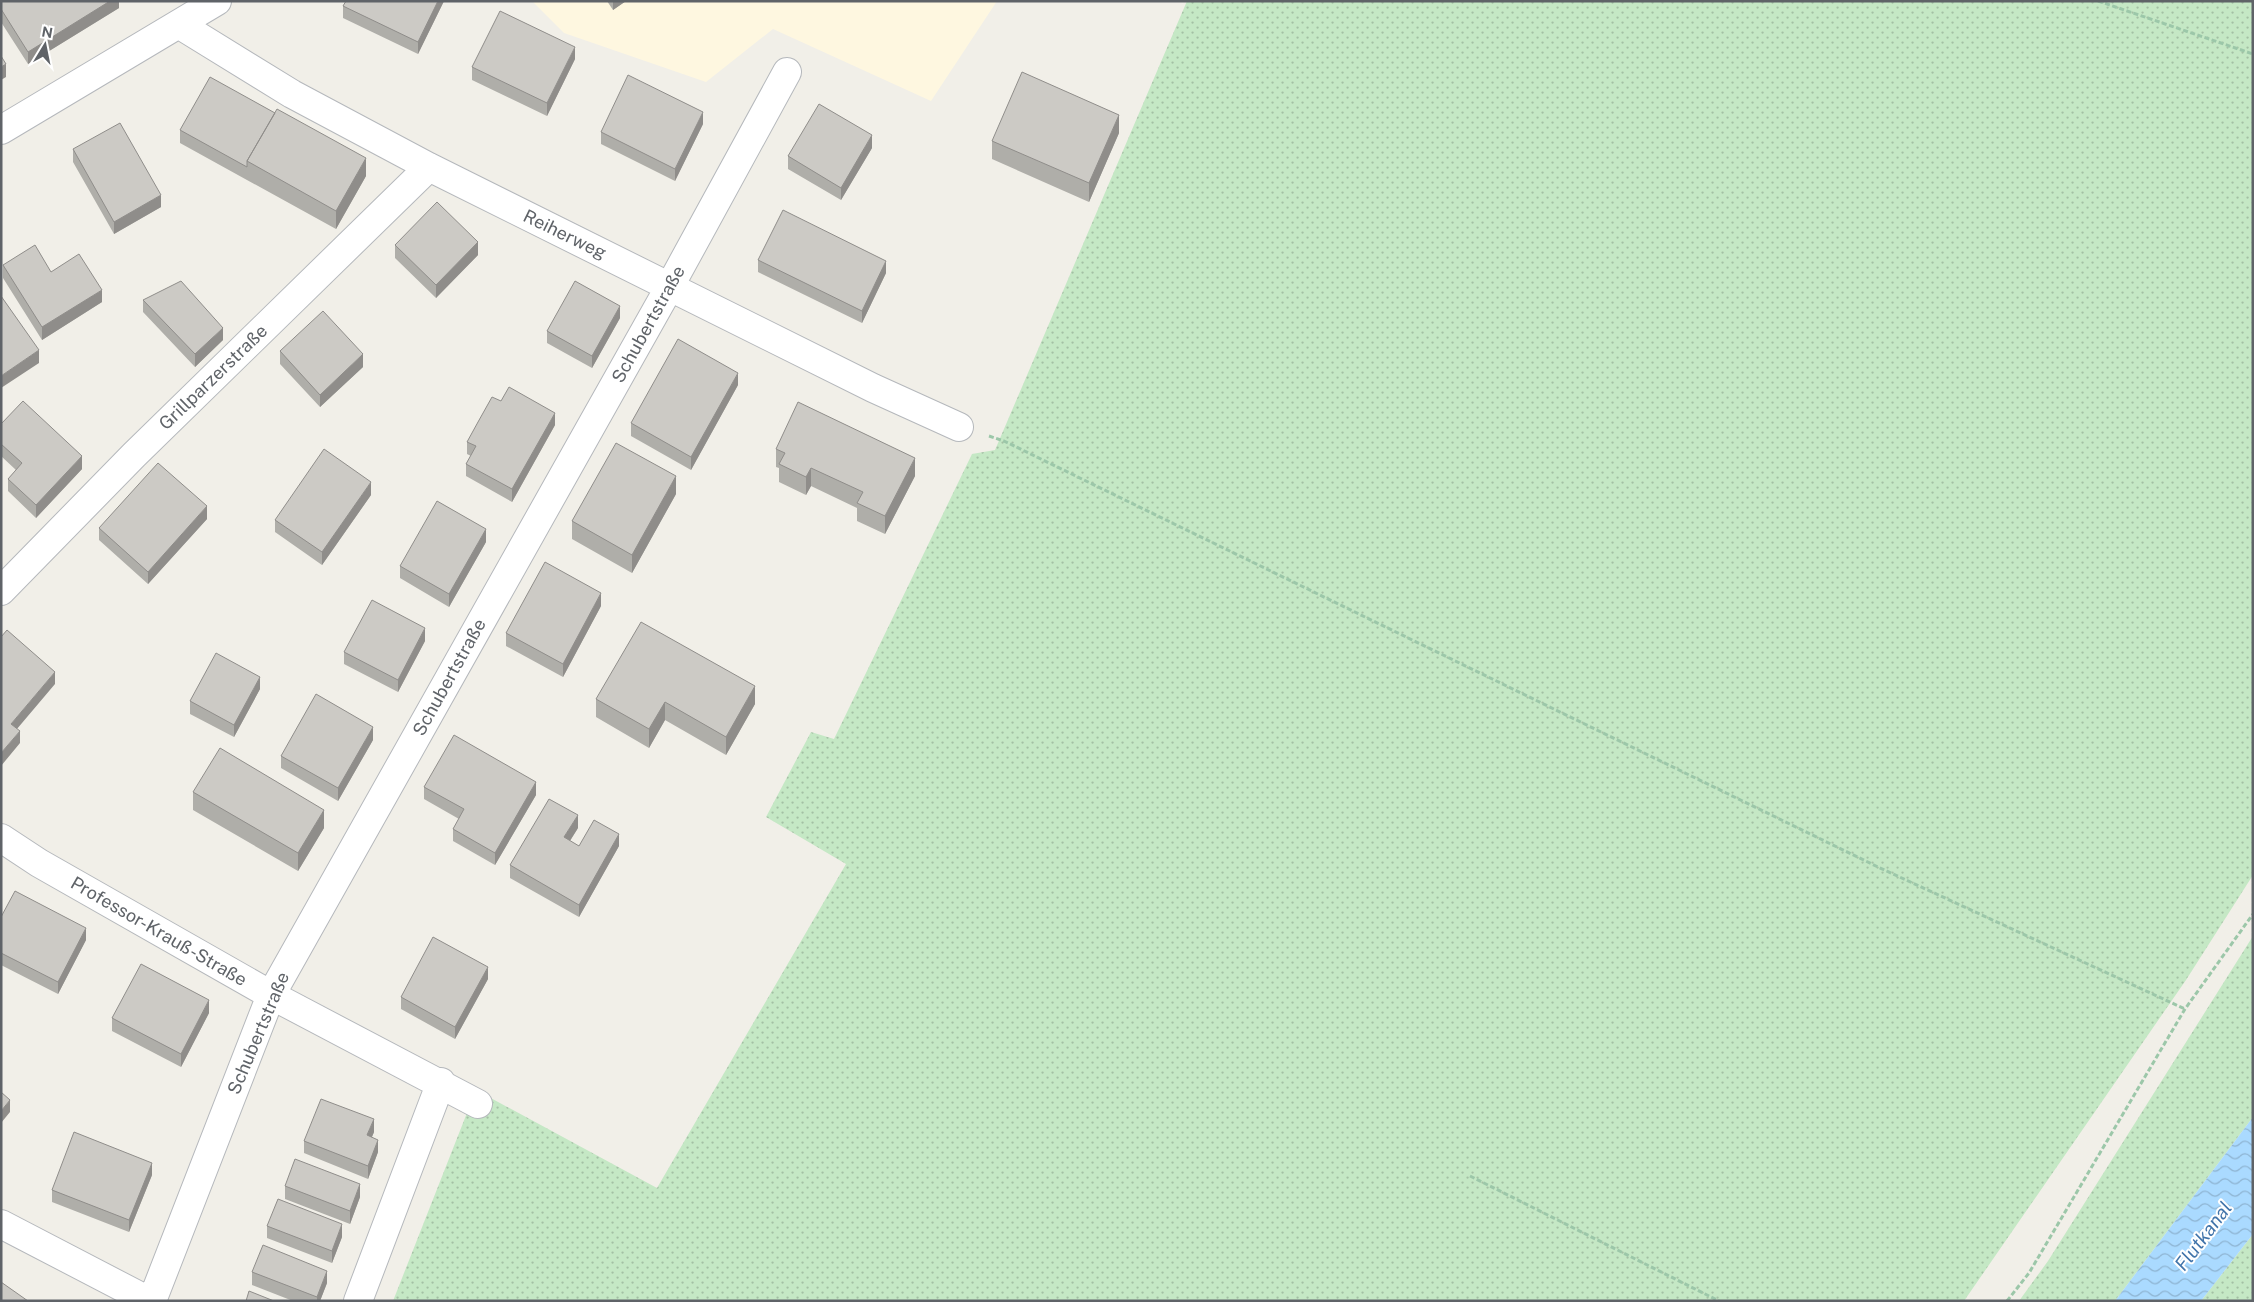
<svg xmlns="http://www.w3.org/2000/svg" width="2254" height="1302" viewBox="0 0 2254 1302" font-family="'Public Sans',sans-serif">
	<defs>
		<pattern id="grass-dots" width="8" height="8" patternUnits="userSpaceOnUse" patternTransform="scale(1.25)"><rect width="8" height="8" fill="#c5e8c5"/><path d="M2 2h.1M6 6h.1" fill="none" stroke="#a3c0a4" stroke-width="1.8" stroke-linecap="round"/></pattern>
		<pattern id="water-waves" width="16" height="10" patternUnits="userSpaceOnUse" patternTransform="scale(1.25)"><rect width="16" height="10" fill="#aadaff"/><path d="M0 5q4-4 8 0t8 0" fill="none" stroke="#8eb4d2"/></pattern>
	</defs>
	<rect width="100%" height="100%" fill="#f1efe8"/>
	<!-- commercial -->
	<path fill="#fef7e0" d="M 532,1 L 997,1 L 931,101 L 773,29 L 706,82 L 564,33 Z"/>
	<!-- grass -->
	<path fill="url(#grass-dots)" d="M 1187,1 L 2253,1 L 2253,875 L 2186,980 L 1964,1301 L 393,1301 L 476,1090 L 657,1188 L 846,864 L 766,817 L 811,732 L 834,739 L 972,454 L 995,450 Z
		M 2253,936 L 2253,1117 L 2115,1301 L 2019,1301 L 2048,1261 Z
		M 2253,1234 L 2253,1301 L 2201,1301 Z"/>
	<!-- water -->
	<path fill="url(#water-waves)" d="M 2253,1117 L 2253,1234 L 2201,1301 L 2115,1301 Z"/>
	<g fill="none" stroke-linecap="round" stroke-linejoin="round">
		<defs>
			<path id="minor" d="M 180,25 L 292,94 L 429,167 L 873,388 L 959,427
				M 1,130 L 217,1
				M 1,591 L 134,455 L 429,167
				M 1,838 L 39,863 L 271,995 L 478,1104
				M 1,1224 L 149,1301
				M 152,1301 L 271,995 L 670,286 L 787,72
				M 358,1301 L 441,1082"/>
		</defs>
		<!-- minor casing -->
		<use href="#minor" stroke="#b5b8bc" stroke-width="30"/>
		<!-- path -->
		<path stroke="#9cc7a9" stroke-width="3" stroke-dasharray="5 2.5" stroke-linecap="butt" d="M 2098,1 L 2253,54
			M 989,436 L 1004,441 L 1878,867 L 2185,1009
			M 1470,1176 L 1719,1301
			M 2007,1301 L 2029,1273 L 2185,1009 L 2253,914"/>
		<!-- minor -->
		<use href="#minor" stroke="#fff" stroke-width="28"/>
	</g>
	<!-- wall -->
	<path fill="#afaea9" d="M 1,1 L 119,1 L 119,8 L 28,64 L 1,22 Z
		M 346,1 L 444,1 L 418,54 L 343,18 L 343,6 Z
		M 607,1 L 626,1 L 613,10 Z
		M 575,59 L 547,116 L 472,80 L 472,67 Z
		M 703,124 L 675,181 L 601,144 L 601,132 Z
		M 180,130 L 366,176 L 336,229 L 180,143 Z
		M 1119,133 L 1089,202 L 992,159 L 992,141 Z
		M 872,148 L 841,200 L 788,169 L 788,156 Z
		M 73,149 L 161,207 L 114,234 L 73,162 Z
		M 395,245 L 478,255 L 436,298 L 395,258 Z
		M 758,260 L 886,273 L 862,323 L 758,272 Z
		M 3,265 L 51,272 L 102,302 L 42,340 L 3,278 Z
		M 143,300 L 223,340 L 195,367 L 143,312 Z
		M 620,318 L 592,368 L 547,343 L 547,331 Z
		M 280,351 L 363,367 L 320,407 L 280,364 Z
		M 738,385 L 691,470 L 631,436 L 631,423 Z
		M 501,401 L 555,425 L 512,502 L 466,476 L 466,464 L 471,456 L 467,454 L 467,442 Z
		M 1,424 L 82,469 L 36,518 L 8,491 L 8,479 L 16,470 L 1,456 Z
		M 776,449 L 915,476 L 885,534 L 857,521 L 857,508 L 811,486 L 806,495 L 779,482 L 779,468 L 776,467 Z
		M 676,494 L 632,573 L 572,539 L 572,521 Z
		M 371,495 L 322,565 L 275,532 L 275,520 Z
		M 207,519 L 148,584 L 99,540 L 99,528 Z
		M 486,542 L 449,607 L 400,578 L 400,566 Z
		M 601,606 L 563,677 L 506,646 L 506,633 Z
		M 425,641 L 398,692 L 344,664 L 344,652 Z
		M 260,689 L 234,737 L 190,714 L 190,701 Z
		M 596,699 L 755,704 L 726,755 L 665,720 L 649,748 L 596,717 Z
		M 373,740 L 338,801 L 281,768 L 281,756 Z
		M 424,787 L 536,795 L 495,865 L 453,841 L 453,829 L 459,819 L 424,799 Z
		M 193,792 L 324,828 L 298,871 L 193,810 Z
		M 578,828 L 570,841 L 579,846 L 619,846 L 579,917 L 510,878 L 510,865 Z
		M 1,917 L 86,940 L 58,994 L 1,965 Z
		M 488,979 L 455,1039 L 401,1009 L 401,997 Z
		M 209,1013 L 181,1067 L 112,1031 L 112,1018 Z
		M 374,1132 L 372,1137 L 378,1152 L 368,1179 L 304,1153 L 304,1141 Z
		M 152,1175 L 129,1232 L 52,1202 L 52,1190 Z
		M 285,1186 L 360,1197 L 350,1224 L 285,1199 Z
		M 267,1226 L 342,1237 L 332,1263 L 267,1238 Z
		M 252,1272 L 327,1283 L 320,1301 L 293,1301 L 252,1285 Z"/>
	<!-- shaded-wall -->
	<path fill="#8f8d8a" d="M 110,1 L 119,1 L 119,8 L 28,64 L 28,52 Z
		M 438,1 L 444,1 L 418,54 L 418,42 Z
		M 613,1 L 626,1 L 613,10 Z
		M 575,47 L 575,59 L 547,116 L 547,103 Z
		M 6,64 L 6,77 L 1,80 L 1,67 Z
		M 703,112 L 703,124 L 675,181 L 675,169 Z
		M 1119,115 L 1119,133 L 1089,202 L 1089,183 Z
		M 872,135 L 872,148 L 841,200 L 841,188 Z
		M 366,158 L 366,176 L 336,229 L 336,211 Z
		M 161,195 L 161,207 L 114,234 L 114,222 Z
		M 478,242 L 478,255 L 436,298 L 436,285 Z
		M 886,261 L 886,273 L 862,323 L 862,311 Z
		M 102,290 L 102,302 L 42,340 L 42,327 Z
		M 620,306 L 620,318 L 592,368 L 592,356 Z
		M 223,328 L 223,340 L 195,367 L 195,354 Z
		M 39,350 L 39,363 L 1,388 L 1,376 Z
		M 363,354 L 363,367 L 320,407 L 320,395 Z
		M 738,373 L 738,385 L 691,470 L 691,457 Z
		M 555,413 L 555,425 L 512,502 L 512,489 Z
		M 82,456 L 82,469 L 36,518 L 36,505 Z
		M 915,458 L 915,476 L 885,534 L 885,516 Z
		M 811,468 L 811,486 L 806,495 L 806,477 Z
		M 676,476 L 676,494 L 632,573 L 632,555 Z
		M 371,482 L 371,495 L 322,565 L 322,552 Z
		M 207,506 L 207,519 L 148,584 L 148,572 Z
		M 486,529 L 486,542 L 449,607 L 449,594 Z
		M 601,593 L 601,606 L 563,677 L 563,664 Z
		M 425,628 L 425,641 L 398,692 L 398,680 Z
		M 55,672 L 55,684 L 11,736 L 11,724 Z
		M 260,677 L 260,689 L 234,737 L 234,725 Z
		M 755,686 L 755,704 L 726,755 L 726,737 Z
		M 665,702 L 665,720 L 649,748 L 649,729 Z
		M 373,727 L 373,740 L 338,801 L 338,788 Z
		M 20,731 L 20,743 L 1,766 L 1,753 Z
		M 536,782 L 536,795 L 495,865 L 495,853 Z
		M 324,810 L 324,828 L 298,871 L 298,853 Z
		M 578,815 L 578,828 L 564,850 L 564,837 Z
		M 619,834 L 619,846 L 579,917 L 579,905 Z
		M 86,928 L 86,940 L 58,994 L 58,982 Z
		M 488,967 L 488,979 L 455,1039 L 455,1027 Z
		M 209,1000 L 209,1013 L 181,1067 L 181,1054 Z
		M 10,1100 L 10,1112 L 1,1123 L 1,1111 Z
		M 374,1119 L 374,1132 L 367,1148 L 367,1135 Z
		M 378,1140 L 378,1152 L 368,1179 L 368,1166 Z
		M 152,1163 L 152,1175 L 129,1232 L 129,1220 Z
		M 360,1184 L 360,1197 L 350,1224 L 350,1211 Z
		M 342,1224 L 342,1237 L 332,1263 L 332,1251 Z
		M 327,1271 L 327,1283 L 320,1301 L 317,1301 L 317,1297 Z"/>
	<!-- building -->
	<path fill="#cccac5" stroke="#8f8d8a" d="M 1,1 L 110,1 L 28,52 L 1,9 Z
		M 346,1 L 438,1 L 418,42 L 343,6 Z
		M 500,11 L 575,47 L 547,103 L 472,67 Z
		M 1,56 L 6,64 L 1,67 Z
		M 1022,72 L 1119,115 L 1089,183 L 992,141 Z
		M 628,75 L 703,112 L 675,169 L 601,132 Z
		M 210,77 L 275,113 L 247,161 L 247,167 L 180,130 Z
		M 819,104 L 872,135 L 841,188 L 788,156 Z
		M 277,109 L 366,158 L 336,211 L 247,161 Z
		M 120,123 L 161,195 L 114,222 L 73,149 Z
		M 437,202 L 478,242 L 436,285 L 395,245 Z
		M 783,210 L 886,261 L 862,311 L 758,260 Z
		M 35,245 L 51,272 L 79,254 L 102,290 L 42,327 L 3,265 Z
		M 181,281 L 223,328 L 195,354 L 143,300 Z
		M 575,281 L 620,306 L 592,356 L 547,331 Z
		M 1,296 L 39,350 L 1,376 Z
		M 323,311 L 363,354 L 320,395 L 280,351 Z
		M 678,339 L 738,373 L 691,457 L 631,423 Z
		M 509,387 L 555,413 L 512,489 L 466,464 L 476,446 L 467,442 L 478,422 L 492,397 L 501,401 Z
		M 23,401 L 82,456 L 36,505 L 8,479 L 22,463 L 1,444 L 1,424 Z
		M 798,402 L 915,458 L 885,516 L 857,503 L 863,492 L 811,468 L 806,477 L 779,464 L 785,453 L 776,449 Z
		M 616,443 L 676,476 L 632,555 L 572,521 Z
		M 324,449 L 371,482 L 322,552 L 275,520 Z
		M 158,463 L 207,506 L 148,572 L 99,528 Z
		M 437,501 L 486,529 L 449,594 L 400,566 Z
		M 545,562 L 601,593 L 563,664 L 506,633 Z
		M 372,600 L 425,628 L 398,680 L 344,652 Z
		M 641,622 L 755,686 L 726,737 L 665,702 L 649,729 L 596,699 Z
		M 7,630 L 55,672 L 11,724 L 20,731 L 1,753 L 1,637 Z
		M 216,653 L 260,677 L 234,725 L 190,701 Z
		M 316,694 L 373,727 L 338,788 L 281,756 Z
		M 454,735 L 536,782 L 495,853 L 453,829 L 464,809 L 424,787 Z
		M 220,748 L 324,810 L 298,853 L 193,792 Z
		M 549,799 L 578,815 L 564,837 L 579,846 L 594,820 L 619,834 L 579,905 L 510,865 Z
		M 15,891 L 86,928 L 58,982 L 1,953 L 1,917 Z
		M 433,937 L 488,967 L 455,1027 L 401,997 Z
		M 141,964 L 209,1000 L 181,1054 L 112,1018 Z
		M 1,1092 L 10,1100 L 1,1111 Z
		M 321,1099 L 374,1119 L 367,1135 L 378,1140 L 368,1166 L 304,1141 Z
		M 74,1132 L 152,1163 L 129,1220 L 52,1190 Z
		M 295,1159 L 360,1184 L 350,1211 L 285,1186 Z
		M 278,1199 L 342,1224 L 332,1251 L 267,1226 Z
		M 263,1245 L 327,1271 L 317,1297 L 252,1272 Z
		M 1,1282 L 28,1301 L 1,1301 Z
		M 249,1291 L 274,1301 L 246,1301 Z"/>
	<g text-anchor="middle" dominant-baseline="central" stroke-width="4" stroke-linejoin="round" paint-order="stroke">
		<!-- street labels -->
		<g font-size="18" fill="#5f6368" stroke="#fff">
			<text transform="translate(565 234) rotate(26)">Reiherweg</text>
			<text transform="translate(648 324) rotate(-61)">Schubertstraße</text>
			<text transform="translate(213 377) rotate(-44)">Grillparzerstraße</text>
			<text transform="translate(449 677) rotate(-61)">Schubertstraße</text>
			<text transform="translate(159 931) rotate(30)">Professor-Krauß-Straße</text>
			<text transform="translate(258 1033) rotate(-67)">Schubertstraße</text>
		</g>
		<!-- water labels -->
		<g font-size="19" font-style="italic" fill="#4174aa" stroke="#fff">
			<text transform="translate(2203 1236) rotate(-53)">Flutkanal</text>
		</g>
	</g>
	<!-- border -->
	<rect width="2254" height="1302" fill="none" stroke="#5f6368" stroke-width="5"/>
	<!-- north arrow -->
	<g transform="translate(45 45) rotate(10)" stroke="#ffffff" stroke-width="4" paint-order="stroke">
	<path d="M0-4L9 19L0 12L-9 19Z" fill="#5f6368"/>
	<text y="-8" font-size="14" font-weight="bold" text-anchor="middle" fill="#5f6368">N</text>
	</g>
</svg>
